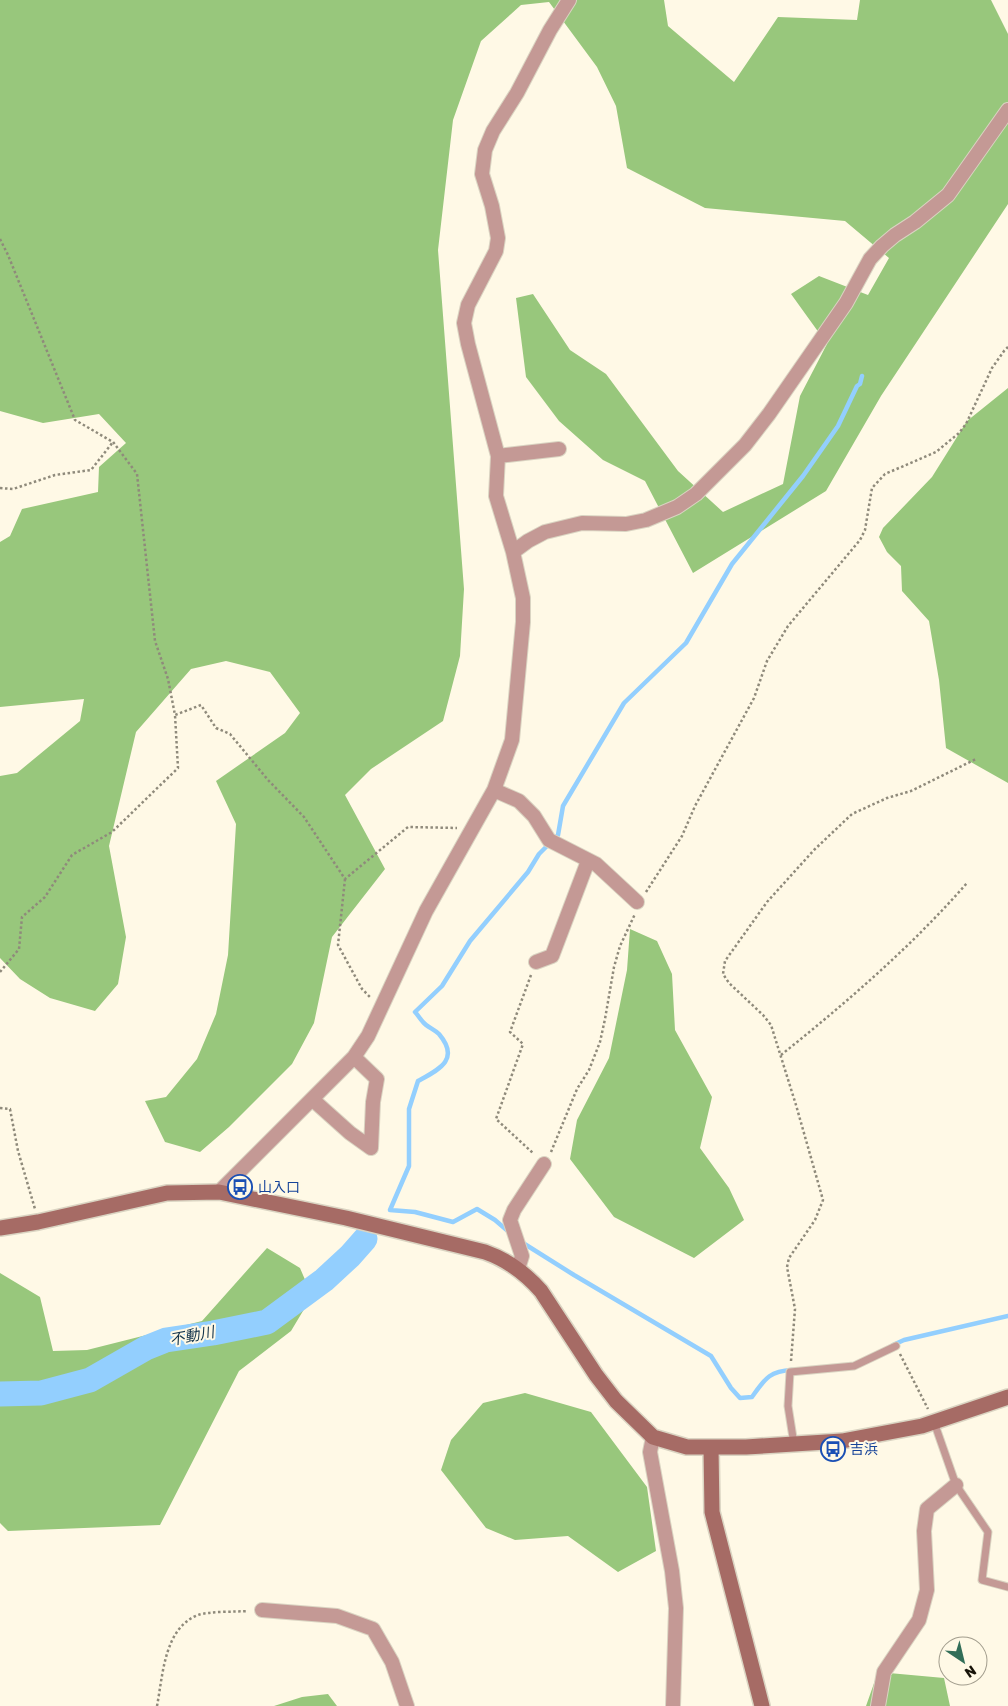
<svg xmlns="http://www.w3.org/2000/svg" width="1008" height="1706" viewBox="0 0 1008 1706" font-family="Rubik,'Noto Sans JP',sans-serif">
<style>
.forest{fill:#98c77c}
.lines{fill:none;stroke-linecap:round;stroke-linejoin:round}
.stream{stroke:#93cffe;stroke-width:4.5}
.river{stroke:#93cffe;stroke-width:25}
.lane-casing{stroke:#dad4c2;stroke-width:9}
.street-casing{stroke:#dad4c2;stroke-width:16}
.secondary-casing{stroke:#dad4c2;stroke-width:18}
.path{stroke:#8f8a7b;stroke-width:2.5;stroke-dasharray:2.5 2.5;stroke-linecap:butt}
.lane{stroke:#c49995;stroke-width:7}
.street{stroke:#c49995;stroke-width:14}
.secondary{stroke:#a66b65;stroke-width:15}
.labels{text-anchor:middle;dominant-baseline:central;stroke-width:4;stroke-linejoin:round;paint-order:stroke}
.transit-label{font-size:14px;fill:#164399;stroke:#fff9e6;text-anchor:start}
.water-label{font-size:15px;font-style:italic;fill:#13344c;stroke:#fff9e6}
</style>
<rect width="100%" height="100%" fill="#fff9e6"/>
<path class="forest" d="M 0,0 L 664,0 L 668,26 L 734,82 L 778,17 L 857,20 L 860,0 L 991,0 L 1008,34 L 1008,204 L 881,396 L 826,491 L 693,573 L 645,481 L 603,460 L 559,421 L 526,377 L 516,298 L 533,294 L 570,350 L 606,374 L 678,471 L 723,512 L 783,484 L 800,396 L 827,344 L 791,294 L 819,276 L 868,295 L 889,258 L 845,221 L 705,208 L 627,168 L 616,106 L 597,67 L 549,2 L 521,5 L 481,41 L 453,120 L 438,250 L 464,589 L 460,656 L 443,721 L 371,769 L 345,795 L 385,869 L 332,937 L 314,1023 L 292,1064 L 229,1127 L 200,1152 L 165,1142 L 145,1101 L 166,1097 L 197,1059 L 216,1014 L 228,955 L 236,824 L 216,781 L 285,733 L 300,713 L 270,672 L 226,661 L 191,669 L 136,732 L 109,846 L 126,937 L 118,984 L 95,1011 L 50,998 L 20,979 L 0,958 L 0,776 L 17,773 L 80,721 L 84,699 L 0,707 L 0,542 L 10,536 L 22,509 L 98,492 L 99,467 L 126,443 L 99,414 L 43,423 L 0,411 Z
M 1008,388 L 1008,783 L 946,748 L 939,680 L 929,621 L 902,591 L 901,566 L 887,552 L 879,537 L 883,528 L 932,477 L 967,421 Z
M 630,929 L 657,941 L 672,974 L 675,1030 L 712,1097 L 700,1148 L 729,1188 L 744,1220 L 694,1258 L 614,1217 L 570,1159 L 577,1120 L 609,1058 L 627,970 Z
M 267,1248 L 300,1268 L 312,1296 L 291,1331 L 239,1371 L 160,1525 L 8,1531 L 0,1523 L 0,1273 L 40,1297 L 53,1351 L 87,1350 L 202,1321 Z
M 525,1393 L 591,1412 L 647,1487 L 656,1551 L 618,1572 L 568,1536 L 515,1540 L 486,1528 L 441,1470 L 451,1440 L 483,1403 Z
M 878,1672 L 944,1678 L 950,1706 L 866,1706 Z
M 328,1694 L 337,1706 L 274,1706 L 302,1697 Z"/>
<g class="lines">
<path class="stream" d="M 509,1232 L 495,1220 L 477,1209 L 453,1222 L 415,1212 L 390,1210 L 409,1166 L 409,1109 L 418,1081 C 438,1070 461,1060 439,1034 C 434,1029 427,1027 423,1022 C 420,1019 418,1015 415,1012 L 442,986 L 470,941 L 528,872 L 539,854 L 558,835 L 563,806 L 624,703 L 686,643 L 732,564 L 803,476 L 838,426 L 857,386 L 860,384 L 862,376
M 523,1243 L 574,1275 L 711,1356 L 731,1388 L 740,1398 L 752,1397 C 765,1379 769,1371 792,1370
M 893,1345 L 904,1340 L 1008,1316"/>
<path class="river" d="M 0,1394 L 41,1393 L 90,1380 L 146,1348 L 166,1340 L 213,1333 L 267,1322 L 324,1280 L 350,1256 L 365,1239"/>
<defs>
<path id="lane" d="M 934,1422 L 956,1485 L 988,1532 L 982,1580 L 1008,1587
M 794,1444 L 788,1406 L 790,1372 L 854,1366 L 896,1346"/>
<path id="street" d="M 498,456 L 559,449
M 513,552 L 528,541 L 545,532 L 582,523 L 626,524 L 646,520 L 677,507 L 696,494 L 745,445 L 769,414 L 846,303 L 870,259 L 882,246 L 895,235 L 915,222 L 948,195 L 1008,110
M 494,790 L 519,801 L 534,816 L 549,840 L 596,864 L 637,902
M 536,962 L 552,956 L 588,861
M 312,1099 L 350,1133 L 371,1148 L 373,1102 L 377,1079 L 354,1057
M 219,1192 L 354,1057 L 368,1036 L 426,911 L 494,790 L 512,740 L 523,622 L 523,598 L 513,552 L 496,496 L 498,456 L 468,344 L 464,323 L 468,305 L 496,251 L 498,238 L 492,206 L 482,174 L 485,150 L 493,131 L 517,93 L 550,30 L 569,0
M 518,1269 L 522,1256 L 510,1220 L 514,1210 L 544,1164
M 653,1437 L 650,1452 L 672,1571 L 676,1608 L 673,1706
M 262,1610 L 337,1616 L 373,1629 L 392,1662 L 407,1706
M 878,1706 L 884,1672 L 919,1620 L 927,1590 L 924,1531 L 927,1509 L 956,1485"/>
<path id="secondary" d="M 0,1228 L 38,1222 L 167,1193 L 219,1192 L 346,1218 L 485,1252 C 508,1260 525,1273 541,1291 L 596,1375 L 616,1401 L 653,1437 L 687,1447 L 746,1447 L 842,1441 L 922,1426 L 1008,1397
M 711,1448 L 712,1512 L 762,1706"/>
</defs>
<use href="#lane" class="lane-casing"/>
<use href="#street" class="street-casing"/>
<use href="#secondary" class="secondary-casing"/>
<path class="path" d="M 0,239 L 8,255 L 75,420 L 113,442 L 137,474 L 155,641 L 168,679 L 175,715 L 201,705 L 216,728 L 230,734 L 268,780 L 304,817 L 345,879 L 408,827 L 457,828
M 0,488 L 13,489 L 55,475 L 91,470 L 113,442
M 345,879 L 338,945 L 362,989 L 371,998
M 646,892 L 682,836 L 695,806 L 754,698 L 767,661 L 788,626 L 860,540 L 865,530 L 872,488 L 885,474 L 936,452 L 959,433 L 966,424 L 992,368 L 1004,351 L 1008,347
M 0,972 L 19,949 L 22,917 L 45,897 L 72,855 L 112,832 L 178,768 L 175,715
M 531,975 L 510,1032 L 523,1044 L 496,1119 L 534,1154
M 781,1055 C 847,1002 911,947 967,883
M 0,1108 L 10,1109 L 18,1151 L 35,1209
M 551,1152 L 577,1089 L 589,1070 L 600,1042 L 605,1019 L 614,967 L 620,946 L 635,914
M 900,1354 L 928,1409
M 791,1361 L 795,1309 L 787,1267 L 789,1258 L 815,1220 L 823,1200 L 796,1105 L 771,1025 L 763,1015 L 729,983 L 723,974 L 725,961 L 767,902 L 814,850 L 852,814 L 887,798 L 911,791 L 976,759
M 157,1706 C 163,1675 164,1628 198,1615 C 209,1611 236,1612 248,1611"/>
<use href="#lane" class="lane"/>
<use href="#street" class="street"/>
<use href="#secondary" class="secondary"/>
</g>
<defs>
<symbol id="bus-ring" viewBox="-11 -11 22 22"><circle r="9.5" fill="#fff9e6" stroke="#1a4fb4" stroke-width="1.5"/><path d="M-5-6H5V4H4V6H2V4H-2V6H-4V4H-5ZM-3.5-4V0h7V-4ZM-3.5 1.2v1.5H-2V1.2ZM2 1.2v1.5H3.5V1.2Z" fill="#1a4fb4"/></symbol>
</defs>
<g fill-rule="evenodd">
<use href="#bus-ring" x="226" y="1173" width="28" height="28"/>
<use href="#bus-ring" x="819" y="1435" width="28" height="28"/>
</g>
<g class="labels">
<g class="transit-label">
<text x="258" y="1187">山入口</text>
<text x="850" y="1449">吉浜</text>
</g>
<g class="water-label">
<text transform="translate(192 1336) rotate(-11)">不動川</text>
</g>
</g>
<g transform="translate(963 1661) rotate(145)"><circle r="24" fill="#fff9e6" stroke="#a29d8d"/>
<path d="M0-4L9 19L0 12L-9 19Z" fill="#326e58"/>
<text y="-8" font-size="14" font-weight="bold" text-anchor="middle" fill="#171308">N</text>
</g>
</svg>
